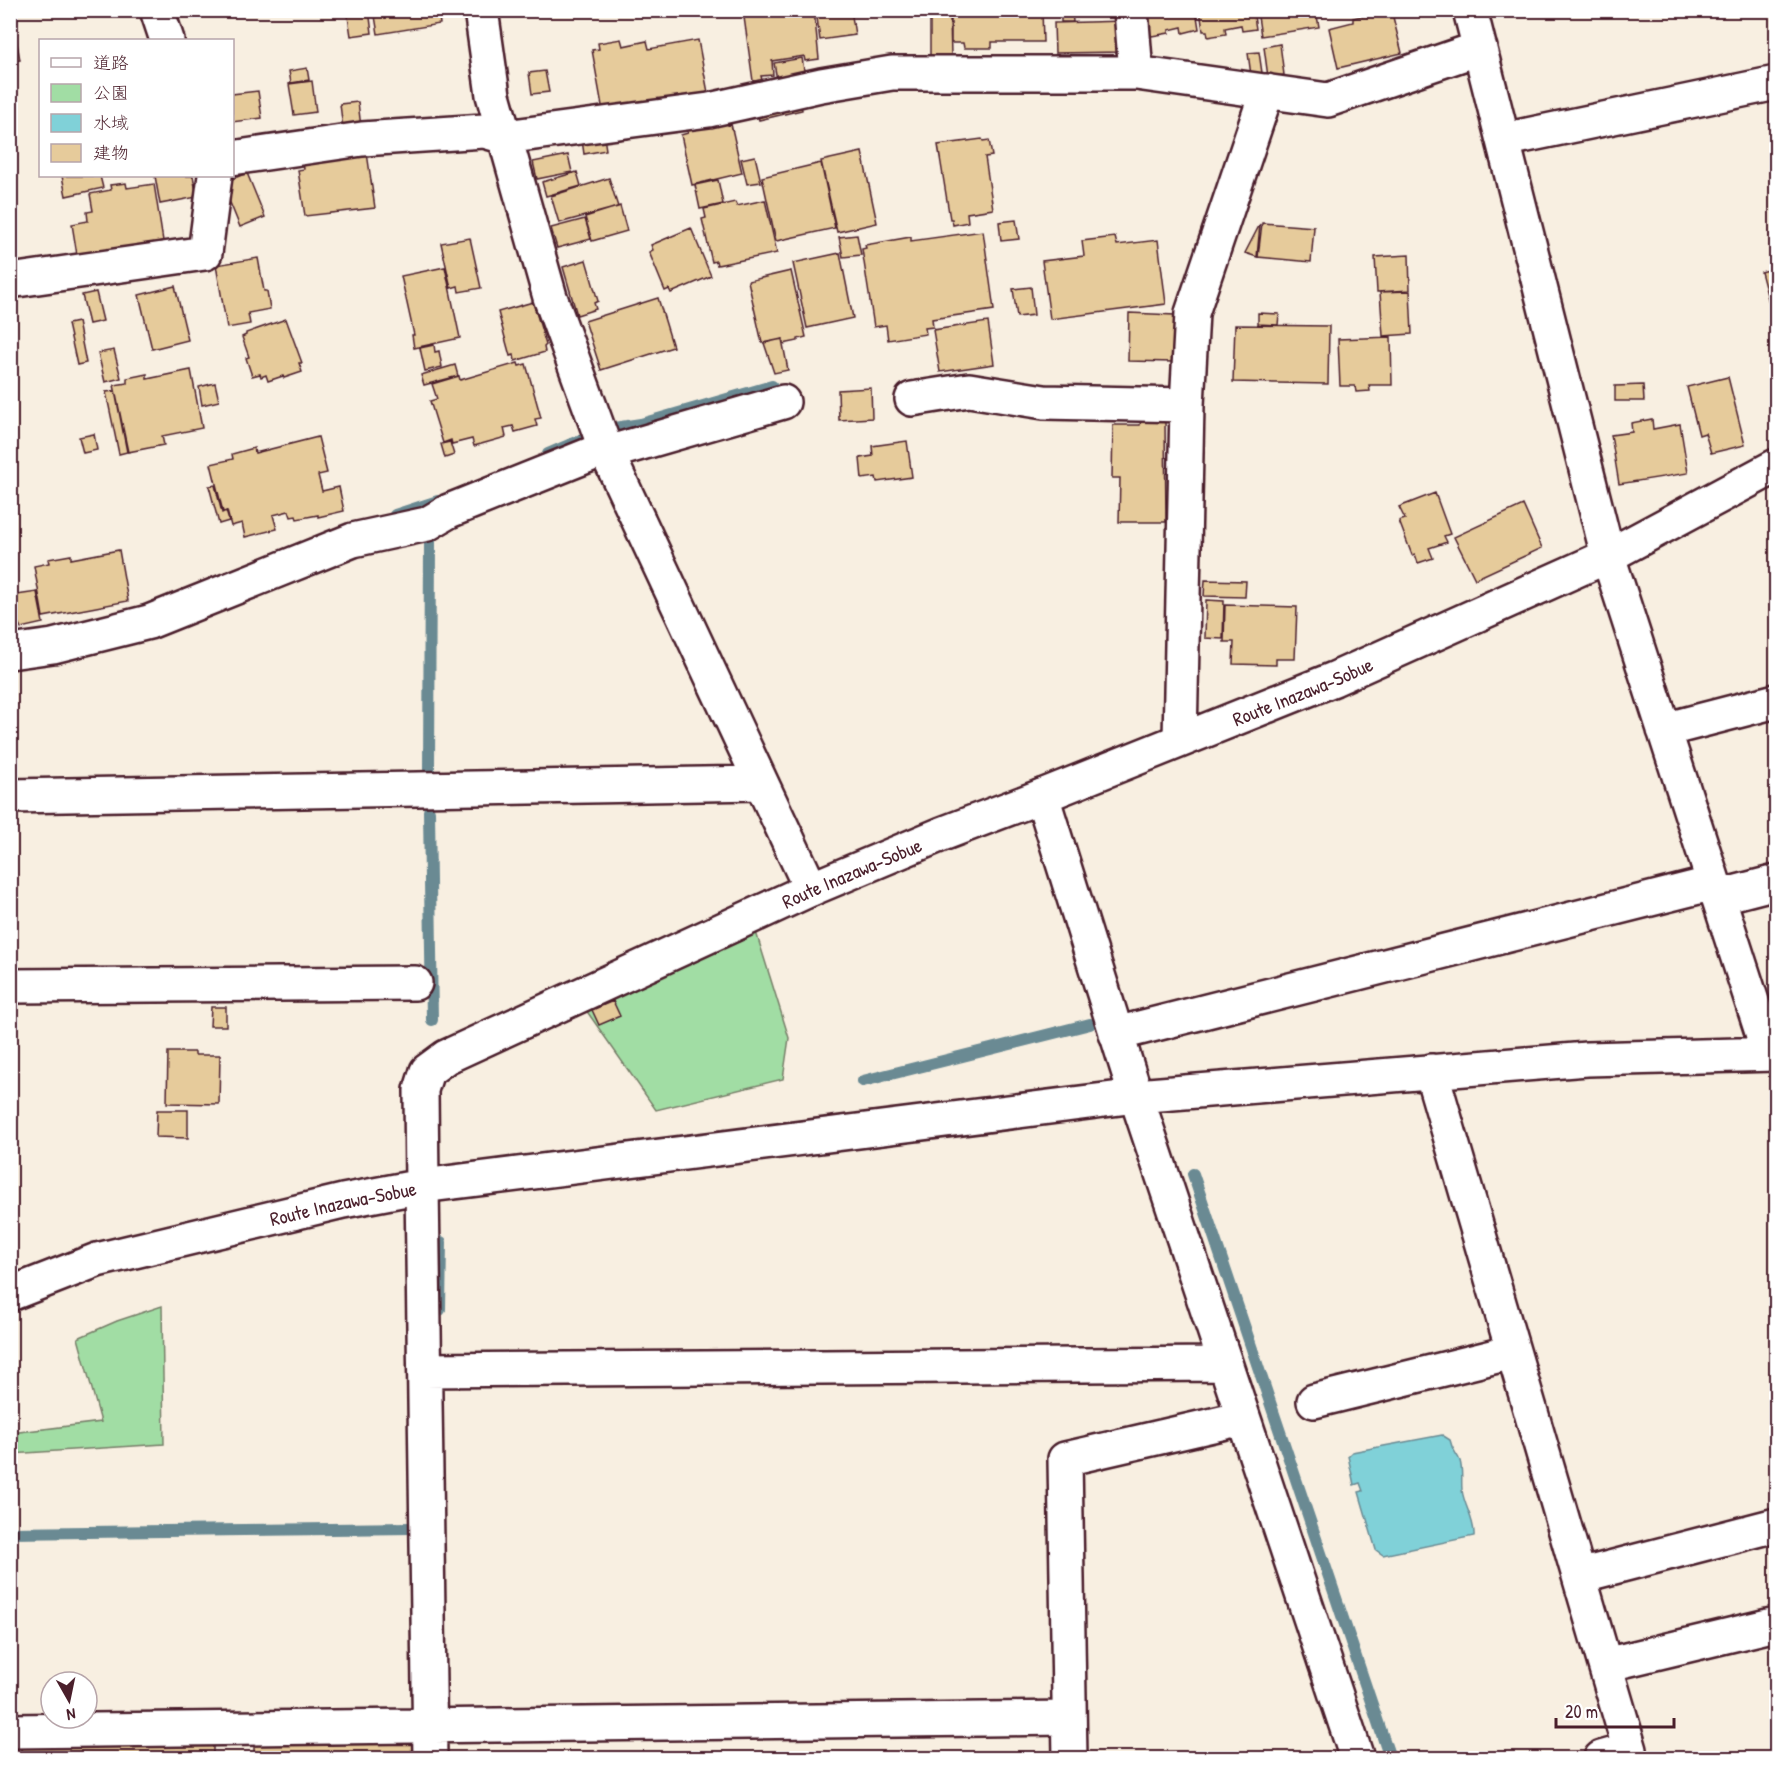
<svg xmlns="http://www.w3.org/2000/svg" width="1787" height="1769" viewBox="0 0 1787 1769" font-family="'Patrick Hand','Klee One',sans-serif">
<style>
.green{fill:#a1dda4;stroke:#767e68;stroke-width:1.5}
.water{fill:#80d1d8;stroke:#6a8a93;stroke-width:1.5}
.lines{fill:none;stroke-linecap:round;stroke-linejoin:round}
.stream{stroke:#6a8a93;stroke-width:12}
.building{fill:#e6cb9b;stroke:#4a1f2b;stroke-width:1.5}
.minor-casing{stroke:#4a1f2b;stroke-width:38}
.major-casing{stroke:#4a1f2b;stroke-width:38}
.minor{stroke:#fff;stroke-width:33}
.major{stroke:#fff;stroke-width:33}
.labels{text-anchor:middle;dominant-baseline:central;stroke-width:4.5;stroke-linejoin:round;paint-order:stroke}
.street-label{font-size:20px;fill:#4a1f2b;stroke:#fff}
</style>
<rect width="100%" height="100%" fill="#f8efe1"/>
<filter id="ink" filterUnits="userSpaceOnUse"><feTurbulence type="fractalNoise" baseFrequency=".0167" numOctaves="2"/><feDisplacementMap in="SourceGraphic" scale="12" xChannelSelector="R" yChannelSelector="G"/><feConvolveMatrix kernelMatrix="1 2 1 2 8 2 1 2 1" color-interpolation-filters="sRGB"/></filter>
<g filter="url(#ink)">
<path class="green" d="M 756,932 L 789,1038 L 783,1079 L 656,1110 L 586,1010 Z
M 162,1306 L 164,1444 L 11,1454 L 11,1433 L 101,1422 L 78,1338 L 117,1321 Z"/>
<path class="water" d="M 1442,1435 L 1450,1440 C 1452,1451 1457,1453 1460,1461 C 1463,1471 1461,1480 1462,1490 C 1464,1506 1475,1520 1474,1536 L 1383,1555 L 1376,1550 L 1359,1492 L 1363,1491 L 1360,1483 L 1354,1485 L 1348,1456 L 1352,1452 Z"/>
<g class="lines">
<path class="stream" d="M 1776,10 L 1776,11
M 614,428 L 641,424 L 772,386
M 548,454 L 583,439
M 395,515 L 438,501
M 429,771 L 430,541
M 429,811 L 432,1020
M 863,1081 L 1090,1024
M 1193,1174 L 1390,1758
M 440,1310 L 441,1242
M 10,1533 L 413,1528"/>
</g>
<path class="building" d="M 347,10 L 369,10 L 372,33 L 351,36 Z
M 374,10 L 438,10 L 440,24 L 378,34 Z
M 743,10 L 814,10 L 819,59 L 805,61 L 804,56 L 772,61 L 773,75 L 761,76 L 762,80 L 753,81 Z
M 816,10 L 851,10 L 855,35 L 820,40 Z
M 951,10 L 1042,10 L 1043,42 L 992,42 L 992,48 L 964,48 L 963,43 L 951,43 Z
M 1061,10 L 1072,10 L 1073,22 L 1061,22 Z
M 1141,10 L 1196,10 L 1199,29 L 1183,33 L 1182,27 L 1169,30 L 1169,33 L 1146,37 Z
M 1200,10 L 1253,10 L 1256,29 L 1242,31 L 1241,25 L 1225,28 L 1226,34 L 1208,37 L 1207,31 L 1203,31 Z
M 1257,10 L 1316,10 L 1319,27 L 1261,36 Z
M 1386,10 L 1388,10 L 1389,14 L 1392,13 L 1402,53 L 1338,68 L 1329,28 L 1353,22 L 1353,18 Z
M 930,18 L 950,18 L 951,56 L 930,56 Z
M 1124,21 L 1124,52 L 1055,53 L 1054,23 Z
M 14,26 L 20,60 L 10,61 L 10,27 Z
M 621,39 L 623,46 L 647,41 L 649,49 L 698,40 L 709,98 L 604,117 L 592,50 L 599,49 L 598,43 Z
M 1280,44 L 1284,75 L 1268,77 L 1264,47 Z
M 1259,52 L 1262,73 L 1251,75 L 1248,53 Z
M 802,58 L 805,76 L 777,80 L 774,63 Z
M 307,68 L 309,80 L 291,83 L 289,71 Z
M 545,71 L 549,92 L 532,94 L 529,73 Z
M 312,81 L 316,112 L 294,115 L 289,84 Z
M 258,91 L 262,118 L 232,122 L 232,94 Z
M 800,98 L 802,110 L 759,120 L 756,108 Z
M 358,102 L 361,127 L 343,129 L 340,104 Z
M 726,120 L 728,125 L 731,124 L 742,173 L 692,185 L 681,135 L 688,133 L 687,129 Z
M 604,137 L 606,150 L 584,154 L 582,140 Z
M 982,139 L 983,141 L 989,140 L 992,156 L 985,157 L 993,209 L 967,213 L 968,222 L 953,225 L 952,219 L 950,219 L 938,145 Z
M 862,152 L 877,223 L 837,232 L 821,161 Z
M 367,153 L 375,208 L 305,216 L 298,170 L 304,169 L 303,163 Z
M 568,155 L 572,172 L 537,179 L 533,162 Z
M 755,156 L 761,182 L 747,184 L 741,159 Z
M 821,163 L 835,228 L 776,241 L 762,177 Z
M 577,172 L 581,186 L 546,196 L 542,182 Z
M 247,173 L 265,217 L 240,227 L 222,183 Z
M 62,176 L 100,176 L 103,188 L 66,196 Z
M 155,176 L 193,176 L 197,197 L 160,204 Z
M 609,178 L 618,207 L 559,223 L 551,196 Z
M 718,180 L 723,204 L 700,209 L 695,185 Z
M 126,183 L 127,188 L 154,184 L 163,241 L 77,255 L 72,224 L 88,221 L 87,212 L 93,211 L 90,194 L 111,190 L 110,185 Z
M 765,200 L 777,253 L 717,265 L 716,261 L 712,262 L 702,219 L 706,218 L 704,209 L 735,202 L 737,206 Z
M 620,206 L 627,231 L 592,241 L 585,217 Z
M 585,219 L 591,239 L 557,248 L 551,228 Z
M 1016,220 L 1019,239 L 1001,241 L 999,222 Z
M 1262,223 L 1314,227 L 1311,262 L 1258,257 Z
M 1260,224 L 1257,257 L 1245,253 Z
M 691,228 L 711,276 L 671,293 L 669,289 L 665,291 L 649,252 L 653,250 L 651,245 Z
M 983,231 L 994,310 L 932,319 L 933,327 L 925,328 L 926,334 L 888,340 L 886,325 L 874,327 L 862,249 L 866,248 L 865,245 L 911,237 L 911,241 Z
M 857,235 L 861,255 L 843,257 L 839,237 Z
M 1115,237 L 1117,245 L 1158,240 L 1166,304 L 1050,319 L 1042,261 L 1084,256 L 1082,241 Z
M 470,238 L 481,288 L 459,292 L 458,286 L 451,288 L 441,243 Z
M 840,253 L 853,318 L 807,328 L 793,263 Z
M 1409,255 L 1410,290 L 1377,292 L 1375,257 Z
M 258,258 L 264,291 L 267,291 L 270,309 L 248,313 L 250,324 L 227,328 L 216,265 Z
M 586,260 L 598,301 L 594,303 L 596,309 L 577,315 L 563,267 Z
M 445,267 L 460,338 L 414,348 L 412,335 L 414,335 L 401,276 Z
M 1776,268 L 1776,329 L 1761,272 Z
M 791,271 L 806,337 L 798,339 L 798,341 L 783,344 L 783,339 L 762,343 L 748,281 Z
M 175,286 L 188,340 L 152,349 L 139,295 Z
M 1031,287 L 1034,315 L 1017,317 L 1013,289 Z
M 1410,291 L 1412,334 L 1383,336 L 1380,292 Z
M 96,292 L 103,321 L 89,324 L 82,295 Z
M 658,298 L 673,347 L 601,370 L 585,321 Z
M 533,302 L 546,345 L 544,347 L 545,352 L 515,361 L 514,355 L 510,356 L 498,312 Z
M 1129,313 L 1175,315 L 1174,362 L 1128,361 Z
M 1258,313 L 1279,314 L 1278,325 L 1258,324 Z
M 286,319 L 302,363 L 299,363 L 302,372 L 284,378 L 283,376 L 268,381 L 266,375 L 261,377 L 260,374 L 252,376 L 246,358 L 249,357 L 242,337 L 246,335 L 246,333 Z
M 78,322 L 86,363 L 77,365 L 68,324 Z
M 988,322 L 994,364 L 940,372 L 933,330 Z
M 1235,325 L 1329,326 L 1328,384 L 1233,382 Z
M 1391,337 L 1392,385 L 1369,385 L 1370,391 L 1356,392 L 1355,386 L 1340,386 L 1338,339 Z
M 782,339 L 788,370 L 774,373 L 764,343 Z
M 434,345 L 435,352 L 439,351 L 442,367 L 425,371 L 420,348 Z
M 114,350 L 121,378 L 105,382 L 98,353 Z
M 518,363 L 519,366 L 526,364 L 541,418 L 535,419 L 537,426 L 515,432 L 513,426 L 504,428 L 506,437 L 474,446 L 472,439 L 452,444 L 451,440 L 443,443 L 430,401 L 437,399 L 432,384 L 459,376 L 460,380 Z
M 455,365 L 458,376 L 424,385 L 421,375 Z
M 191,370 L 202,428 L 162,436 L 164,445 L 128,452 L 114,385 L 127,383 L 127,378 L 147,374 L 147,379 Z
M 1728,377 L 1745,445 L 1711,453 L 1705,433 L 1699,435 L 1687,387 Z
M 215,383 L 219,401 L 202,405 L 199,387 Z
M 1643,385 L 1644,401 L 1615,401 L 1615,386 Z
M 871,388 L 872,418 L 839,420 L 838,390 Z
M 115,391 L 127,452 L 119,454 L 106,392 Z
M 1652,419 L 1653,429 L 1680,424 L 1688,473 L 1619,484 L 1611,435 L 1632,432 L 1631,423 Z
M 1141,420 L 1165,420 L 1166,522 L 1119,522 L 1120,478 L 1112,478 L 1113,425 L 1140,425 Z
M 94,434 L 97,450 L 83,453 L 79,437 Z
M 318,437 L 327,473 L 318,475 L 322,491 L 339,487 L 344,511 L 318,517 L 318,515 L 297,519 L 296,516 L 291,517 L 289,511 L 273,515 L 277,529 L 245,537 L 242,523 L 231,526 L 227,511 L 223,512 L 211,464 L 233,459 L 232,454 L 254,448 L 255,453 Z
M 907,441 L 912,477 L 877,482 L 876,477 L 862,479 L 860,458 L 873,456 L 872,446 Z
M 450,442 L 454,455 L 445,458 L 441,444 Z
M 215,485 L 222,513 L 226,511 L 229,521 L 219,524 L 209,486 Z
M 1435,493 L 1450,534 L 1444,536 L 1447,542 L 1429,548 L 1433,558 L 1418,563 L 1415,554 L 1412,555 L 1399,521 L 1405,519 L 1399,507 Z
M 1523,505 L 1542,548 L 1475,579 L 1454,537 Z
M 119,550 L 128,601 L 43,617 L 34,566 L 49,563 L 48,559 L 71,555 L 71,559 Z
M 1205,580 L 1246,581 L 1245,597 L 1204,596 Z
M 37,592 L 43,623 L 21,628 L 19,624 L 10,625 L 10,596 Z
M 1206,600 L 1224,601 L 1223,639 L 1205,638 Z
M 1225,605 L 1297,607 L 1295,659 L 1276,659 L 1276,665 L 1233,664 L 1234,642 L 1224,642 Z
M 613,1001 L 620,1016 L 599,1025 L 592,1010 Z
M 211,1007 L 226,1007 L 226,1026 L 210,1026 Z
M 168,1052 L 195,1052 L 195,1055 L 220,1055 L 219,1104 L 167,1103 Z
M 157,1110 L 188,1110 L 188,1138 L 156,1137 Z
M 213,1740 L 213,1758 L 21,1758 L 21,1744 Z
M 415,1740 L 415,1758 L 254,1758 L 254,1743 Z"/>
<g class="lines">
<defs>
<path id="minor" d="M 157,10 L 167,40
M 481,10 L 493,95 L 550,297 L 607,453 L 811,889
M 1131,10 L 1136,73
M 1470,10 L 1608,556 L 1769,1054
M 1503,140 L 1776,83
M 232,158 L 362,139 L 484,131 L 505,137 L 709,110 L 821,85 L 892,73 L 1136,73 L 1328,100 L 1480,48
M 10,281 L 205,253 L 215,176
M 912,399 L 969,390 L 1044,402 L 1187,405
M 10,652 L 53,646 L 149,622 L 353,540 L 427,524 L 449,511 L 594,453 L 607,453 L 783,402
M 1664,730 L 1776,701
M 1180,740 L 1187,405 L 1192,313 L 1267,91
M 10,796 L 761,783
M 1042,796 L 1136,1096 L 1357,1758
M 1718,897 L 1776,882
M 10,986 L 415,983
M 1116,1034 L 1714,883
M 1431,1071 L 1630,1750 L 1601,1758
M 425,1370 L 1225,1364
M 1314,1401 L 1513,1352
M 1579,1576 L 1776,1525
M 1605,1665 L 1776,1624
M 10,1731 L 1069,1718
M 430,1758 L 422,1186 L 1136,1096 L 1587,1059 L 1776,1054
M 1070,1758 L 1065,1459 L 1243,1418"/>
<g id="major">
<path id="s1" d="M 10,1294 L 97,1260 L 343,1201 L 422,1186 L 421,1090 L 427,1071 L 446,1057 L 811,889 L 942,834 L 1042,796 L 1334,679 L 1608,556 L 1776,466"/>
</g>
</defs>
<use href="#minor" class="minor-casing"/>
<use href="#major" class="major-casing"/>
<use href="#minor" class="minor"/>
<use href="#major" class="major"/>
</g>
</g>
<g class="labels">
<g class="street-label">
<text stroke="none"><textPath href="#s1" startOffset="1498">Route Inazawa-Sobue</textPath></text>
<text stroke="none"><textPath href="#s1" startOffset="1012">Route Inazawa-Sobue</textPath></text>
<text stroke="none"><textPath href="#s1" startOffset="346">Route Inazawa-Sobue</textPath></text>
</g>
</g>
<rect width="1787" height="1769" fill="none" stroke="#fff" stroke-width="36"/>
<rect x="18" y="18" width="1751" height="1733" fill="none" stroke="#4a1f2b" stroke-width="2" filter="url(#ink)"/>
<rect x="39" y="39" width="195" height="138" fill="#ffffff" stroke="#b7a5aa" stroke-width="1.5"/>
<rect x="51" y="58" width="30" height="9" fill="#ffffff" stroke="#b7a5aa" stroke-width="1.5"/>
<text x="93" y="69" font-size="18" fill="#4a1f2b">道路</text>
<rect x="51" y="84" width="30" height="18" fill="#a1dda4" stroke="#b7a5aa" stroke-width="1.5"/>
<text x="93" y="99" font-size="18" fill="#4a1f2b">公園</text>
<rect x="51" y="114" width="30" height="18" fill="#80d1d8" stroke="#b7a5aa" stroke-width="1.5"/>
<text x="93" y="129" font-size="18" fill="#4a1f2b">水域</text>
<rect x="51" y="144" width="30" height="18" fill="#e6cb9b" stroke="#b7a5aa" stroke-width="1.5"/>
<text x="93" y="159" font-size="18" fill="#4a1f2b">建物</text>
<g transform="translate(69 1700) rotate(171)"><circle r="28" fill="#ffffff" stroke="#b7a5aa" stroke-width="1.5"/>
<path d="M0-4.5L10 22L0 15L-10 22Z" fill="#4a1f2b"/>
<text y="-9" font-size="16" font-weight="bold" text-anchor="middle" fill="#4a1f2b">N</text>
</g>
<path d="M1556 1718v9h118v-9" fill="none" stroke="#4a1f2b" stroke-width="3"/>
<text x="1565" y="1718" font-size="18" fill="#4a1f2b" stroke="#ffffff" stroke-width="4.5" paint-order="stroke">20 m</text>
</svg>
